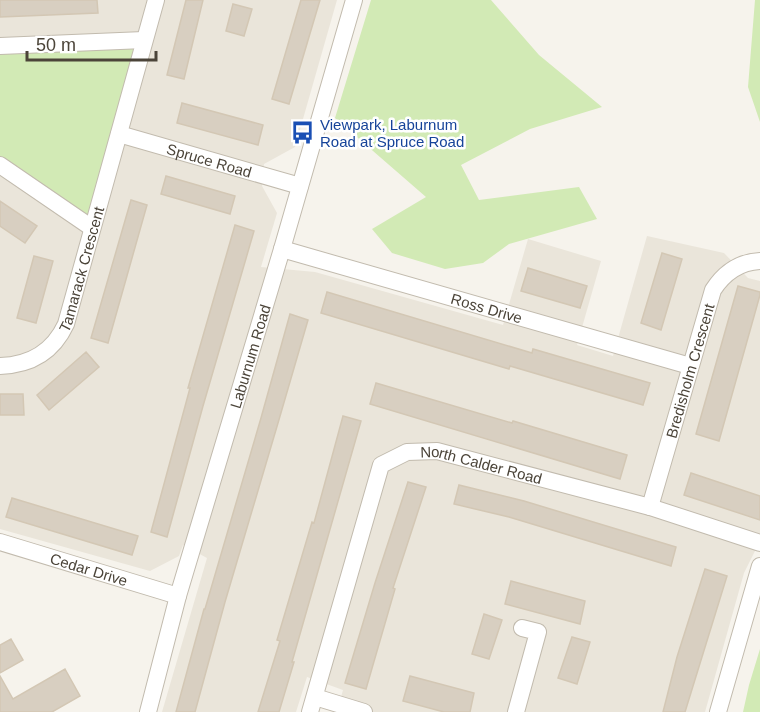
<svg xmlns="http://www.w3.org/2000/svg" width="760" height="712" viewBox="0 0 760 712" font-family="Arial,sans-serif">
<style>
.residential{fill:#eae5da}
.green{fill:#d2eab5}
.building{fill:#d8cfc1;stroke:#d3c7b4;stroke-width:1.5}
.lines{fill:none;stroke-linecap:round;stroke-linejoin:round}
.minor-casing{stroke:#c2bbae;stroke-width:18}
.minor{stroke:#fff;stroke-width:16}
.labels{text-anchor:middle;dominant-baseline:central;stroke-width:5;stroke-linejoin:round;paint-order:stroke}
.transit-label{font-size:15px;fill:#164399;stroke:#fff;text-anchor:start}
.street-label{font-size:15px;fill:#4b4439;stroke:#fff}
</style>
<rect width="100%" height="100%" fill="#f6f3ec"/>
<path class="residential" d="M 0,0 L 337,0 L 295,147 L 264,164 L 262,186 L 277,213 L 261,267 L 315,272 L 503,325 L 528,239 L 601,261 L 577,345 L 613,356 L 647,236 L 724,253 L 748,278 L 760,281 L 760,541 L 744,573 L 705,712 L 337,712 L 343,690 L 307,677 L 296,712 L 162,712 L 207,558 L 183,545 L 179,556 L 150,571 L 0,529 Z"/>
<path class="green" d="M 371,0 L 491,0 L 539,55 L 602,107 L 530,129 L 461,165 L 479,200 L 579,187 L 597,219 L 509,244 L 483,263 L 445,269 L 392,253 L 372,229 L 426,197 L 335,118 Z
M 755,0 L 760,0 L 760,122 L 748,87 Z
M 144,40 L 92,228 L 0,165 L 0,46 Z
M 760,649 L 760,712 L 743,712 L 749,685 Z"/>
<path class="building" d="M 0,0 L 97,0 L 98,13 L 0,17 Z
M 186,0 L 203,0 L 184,79 L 167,75 Z
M 301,0 L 320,0 L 289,104 L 272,99 Z
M 233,4 L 252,9 L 244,36 L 226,31 Z
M 182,103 L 263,125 L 258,145 L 177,123 Z
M 166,176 L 235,196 L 230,214 L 161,194 Z
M 131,200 L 147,205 L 108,343 L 91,338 Z
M 0,201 L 37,226 L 25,243 L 0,226 Z
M 235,225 L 254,231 L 203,406 L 167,537 L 151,532 L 190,388 L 188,388 Z
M 662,253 L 682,259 L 661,330 L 641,323 Z
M 34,256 L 53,261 L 36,323 L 17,318 Z
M 528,268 L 587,286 L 580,308 L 521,291 Z
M 738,286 L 760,292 L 760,295 L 719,441 L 696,434 Z
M 327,292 L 532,353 L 533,349 L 650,383 L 643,405 L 510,366 L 509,369 L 321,313 Z
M 290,314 L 308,320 L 278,423 L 225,602 L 195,712 L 176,712 L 204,609 L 205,609 L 261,418 Z
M 86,352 L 99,367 L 49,410 L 37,395 Z
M 376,383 L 512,423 L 513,421 L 627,455 L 620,479 L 370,404 Z
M 0,394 L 23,394 L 24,415 L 0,415 Z
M 343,416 L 361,421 L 292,662 L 294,662 L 279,712 L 258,712 L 280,641 L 277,640 L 312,522 L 314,523 Z
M 691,473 L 760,496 L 760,520 L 684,495 Z
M 408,482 L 426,487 L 393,588 L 395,589 L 366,689 L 345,683 L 375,583 Z
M 459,485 L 524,501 L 676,547 L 671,566 L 509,517 L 454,504 Z
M 12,498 L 138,536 L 132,555 L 6,517 Z
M 705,569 L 727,576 L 685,712 L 663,712 L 677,657 Z
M 511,581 L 585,601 L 580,624 L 505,604 Z
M 484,614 L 502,620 L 489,659 L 472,654 Z
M 572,637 L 590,642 L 577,684 L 558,678 Z
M 11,639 L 23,660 L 0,673 L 0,645 Z
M 65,669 L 80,696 L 52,712 L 0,712 L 0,676 L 13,699 Z
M 410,676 L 474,693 L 470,712 L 444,712 L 403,701 Z"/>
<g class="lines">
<defs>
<g id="minor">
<path d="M 0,46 L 144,40"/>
<path id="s1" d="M 119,134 L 300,186"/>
<path d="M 0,165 L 92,228"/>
<path id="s2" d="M 282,249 L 690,366"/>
<path id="s3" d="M 0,366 C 31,365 53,352 66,324 L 156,0"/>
<path id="s4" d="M 650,507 L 713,290 C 724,273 739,262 760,261"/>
<path id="s5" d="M 0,542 L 178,596"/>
<path d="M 315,697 L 364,712"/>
<path id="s6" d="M 148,712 L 178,596 L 282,249 L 354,0"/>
<path id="s7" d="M 310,712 L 381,465 L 407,452 L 437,451 L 650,507 L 760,543"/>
<path d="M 516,712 L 538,632 L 522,628"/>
<path d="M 718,712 L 760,566"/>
</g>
</defs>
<use href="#minor" class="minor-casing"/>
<use href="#minor" class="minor"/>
</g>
<defs>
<symbol id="bus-bare" viewBox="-9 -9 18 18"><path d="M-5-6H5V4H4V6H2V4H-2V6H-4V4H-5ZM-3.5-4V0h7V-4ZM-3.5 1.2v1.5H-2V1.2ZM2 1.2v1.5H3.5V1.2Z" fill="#1a4fb4" stroke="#fff" stroke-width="2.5" paint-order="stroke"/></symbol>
</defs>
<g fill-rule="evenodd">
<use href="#bus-bare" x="286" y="116" width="33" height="33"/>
</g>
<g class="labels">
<g class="transit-label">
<text x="320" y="124">Viewpark, Laburnum<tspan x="320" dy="17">Road at Spruce Road</tspan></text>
</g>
<g class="street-label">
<text stroke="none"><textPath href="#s1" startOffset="94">Spruce Road</textPath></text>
<text stroke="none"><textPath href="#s3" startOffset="140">Tamarack Crescent</textPath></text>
<text stroke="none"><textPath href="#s2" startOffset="213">Ross Drive</textPath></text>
<text stroke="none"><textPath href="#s6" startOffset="370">Laburnum Road</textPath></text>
<text stroke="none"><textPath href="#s4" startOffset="142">Bredisholm Crescent</textPath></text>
<text stroke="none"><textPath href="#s7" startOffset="362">North Calder Road</textPath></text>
<text stroke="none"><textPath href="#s5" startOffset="93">Cedar Drive</textPath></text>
</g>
</g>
<path d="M27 51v9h129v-9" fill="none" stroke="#4b4439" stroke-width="3"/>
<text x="36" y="51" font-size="18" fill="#4b4439" stroke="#ffffff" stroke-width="4.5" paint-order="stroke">50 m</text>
</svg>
